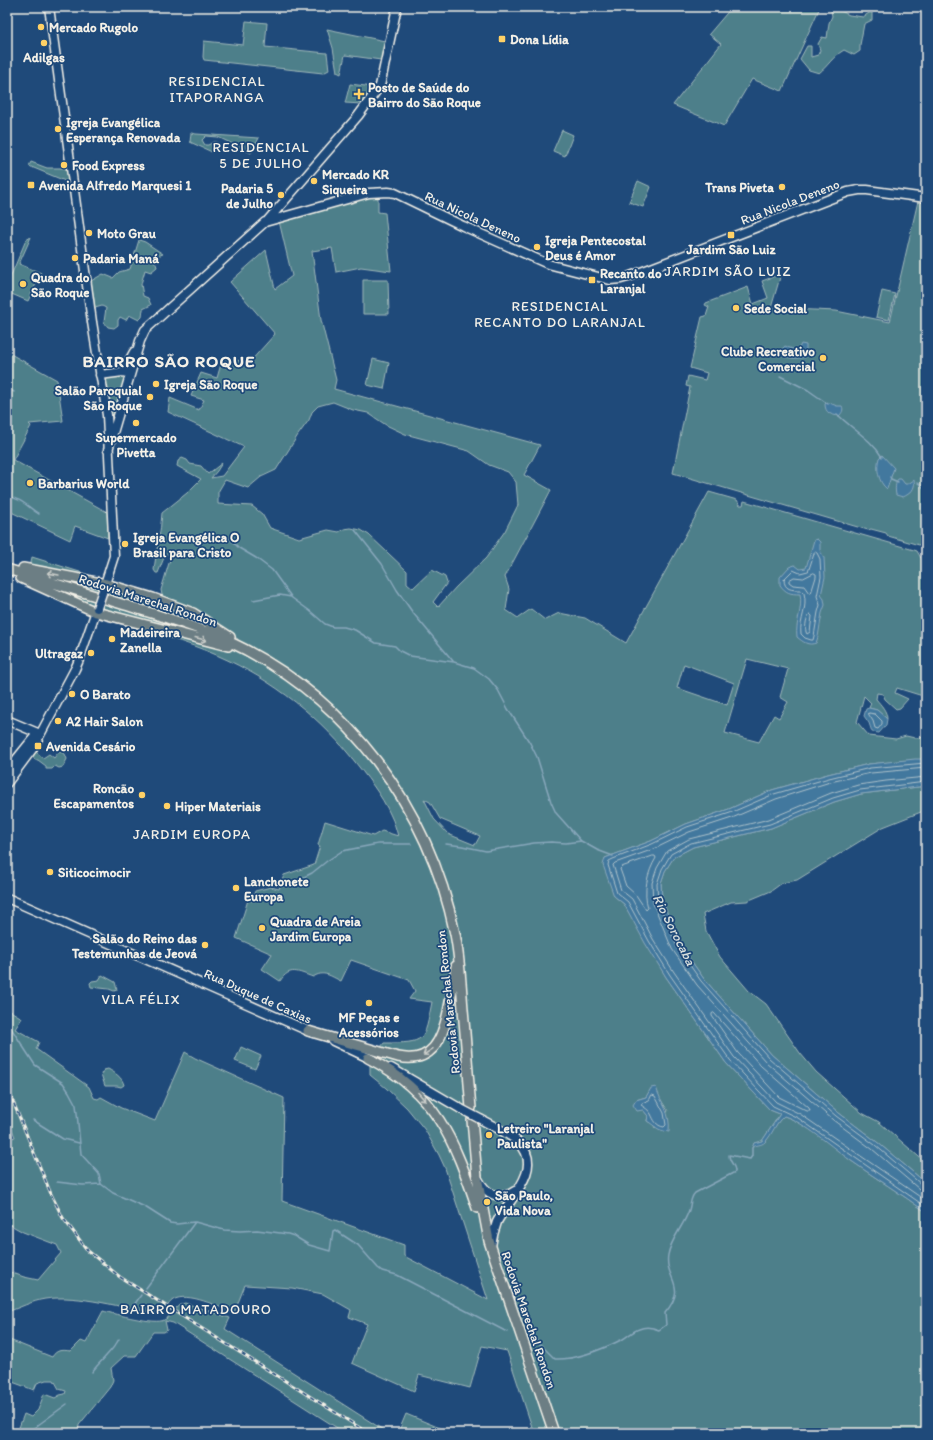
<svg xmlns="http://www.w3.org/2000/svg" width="933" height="1440" viewBox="0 0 933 1440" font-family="Itim,sans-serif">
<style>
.green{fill:#4d7f8a;stroke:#a0b8b9;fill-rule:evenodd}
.water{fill:#42789e;stroke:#89a8bc}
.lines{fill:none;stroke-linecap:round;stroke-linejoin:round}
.shore{stroke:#adc1ca;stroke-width:1}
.stream{stroke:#89a8bc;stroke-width:1.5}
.secondary-casing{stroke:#f4f1e8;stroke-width:11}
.primary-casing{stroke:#f4f1e8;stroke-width:12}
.secondary{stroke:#1f4a7a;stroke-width:8}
.primary{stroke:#6c7e84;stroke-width:9}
.rail-casing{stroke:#f4f1e8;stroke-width:3}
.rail{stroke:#1f4a7a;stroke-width:1.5;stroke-dasharray:4.5;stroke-linecap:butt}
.secondary-bridge-casing{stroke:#f4f1e8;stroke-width:11;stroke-linecap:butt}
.secondary-bridge{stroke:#1f4a7a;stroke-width:8}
.oneway{stroke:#cbceca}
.poi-dot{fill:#ffd166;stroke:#1f4a7a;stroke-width:1.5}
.labels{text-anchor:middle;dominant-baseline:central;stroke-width:3.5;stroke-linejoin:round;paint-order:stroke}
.poi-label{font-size:13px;font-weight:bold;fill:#f4f1e8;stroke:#1f4a7a;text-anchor:start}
.street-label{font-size:13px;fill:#f4f1e8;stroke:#1f4a7a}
.neighbourhood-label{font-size:14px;letter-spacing:1px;fill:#f4f1e8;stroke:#1f4a7a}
.water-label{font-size:14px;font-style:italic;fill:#d9dfdd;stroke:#1f4a7a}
.district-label{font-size:17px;font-weight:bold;letter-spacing:1px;fill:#f4f1e8;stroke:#1f4a7a}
</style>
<rect width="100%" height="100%" fill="#1f4a7a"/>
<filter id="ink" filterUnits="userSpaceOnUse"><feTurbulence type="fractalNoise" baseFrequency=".025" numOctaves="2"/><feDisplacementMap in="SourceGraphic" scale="8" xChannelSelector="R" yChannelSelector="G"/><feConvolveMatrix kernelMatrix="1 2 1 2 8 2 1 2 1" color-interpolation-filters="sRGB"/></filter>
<g filter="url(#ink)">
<path class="green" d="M 732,7 L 820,7 L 782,91 L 752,79 L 724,126 L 673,105 L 721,44 L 709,34 Z
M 833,7 L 849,15 L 863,17 L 872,11 L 872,20 L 864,24 L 860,45 L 860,51 L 854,55 L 844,50 C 832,57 829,65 819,73 L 809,70 L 800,59 L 807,46 L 811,46 L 811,57 L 818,55 L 820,50 L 818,44 L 822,37 L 827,38 L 829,23 L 832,16 L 831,11 Z
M 246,21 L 267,23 L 265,47 L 327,53 L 329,70 L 323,73 L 204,60 L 203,57 L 204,41 L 243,45 Z
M 327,29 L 385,41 L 381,60 L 345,55 L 341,74 L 337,72 L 333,48 Z
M 350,84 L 373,87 L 373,88 L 362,104 L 345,103 Z
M 562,130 L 573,135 L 565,156 L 553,151 Z
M 191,133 L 196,134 L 259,138 L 251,153 L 218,137 L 206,136 L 202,140 L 205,145 L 208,145 L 214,142 L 217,142 L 212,152 L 190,142 Z
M 31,162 L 47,168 L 67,168 L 70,183 L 29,166 Z
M 638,181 L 651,187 L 643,207 L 629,202 Z
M 373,195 L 378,195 L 378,212 L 385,213 L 391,271 L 361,267 L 336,272 L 332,248 L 312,251 L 321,320 L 336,380 L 334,389 L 540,445 L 524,475 L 551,490 L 505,577 L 509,589 L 506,610 L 518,618 L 531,609 L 545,620 L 559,613 L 585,618 L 626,643 L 709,492 L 737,500 L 740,505 L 743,505 L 744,501 L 914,550 L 917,551 L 921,558 L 924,557 L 923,551 L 926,552 L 926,697 L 897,688 L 895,693 L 908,699 L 900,708 L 896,709 L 885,699 L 883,694 L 877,693 L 876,699 C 881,705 887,711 887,719 L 877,710 L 869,708 L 871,703 L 864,696 L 857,722 L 869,736 L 896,739 L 906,736 L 915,738 L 926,737 L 926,759 L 869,764 L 828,774 L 772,790 L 729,809 L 686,824 L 651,841 L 605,858 L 614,896 L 624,904 L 666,977 L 726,1063 L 770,1110 L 780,1114 L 762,1141 L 754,1143 L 753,1147 L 755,1145 L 766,1141 C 772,1132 776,1123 784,1116 C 804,1122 833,1147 850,1160 C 875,1178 902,1194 926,1212 L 926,1422 L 917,1433 L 534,1433 L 507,1351 L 482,1346 L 470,1388 L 419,1375 L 414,1391 L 352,1363 L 367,1324 L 349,1317 L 351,1310 L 323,1294 L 292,1288 L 245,1285 L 234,1313 C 219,1307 188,1291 173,1300 C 167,1304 166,1312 157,1314 C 123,1308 79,1294 45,1299 C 32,1301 19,1308 7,1312 L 7,1271 L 24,1277 L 38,1280 L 61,1253 L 57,1245 L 23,1232 L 7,1223 L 7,1140 L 15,1137 L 7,1116 L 7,1009 L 22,1018 L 15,1029 L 39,1042 L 36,1049 L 89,1087 L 94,1098 L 98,1099 L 101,1097 L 121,1108 L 155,1121 L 185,1052 L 195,1058 L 284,1098 L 282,1201 L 404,1245 L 404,1256 L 488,1300 L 445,1168 L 439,1155 L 425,1130 L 407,1108 L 386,1088 L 370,1075 L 370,1063 L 355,1057 L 355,1048 L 377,1052 L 384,1043 C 426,1043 424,1042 432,1002 L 409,999 L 415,991 L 409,980 L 351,960 L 341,981 C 330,976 324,970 313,977 C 298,972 290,966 280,981 L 262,969 L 272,954 L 236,938 L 248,900 L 252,901 L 255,891 L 271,887 L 279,889 L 284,875 L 314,865 L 320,846 L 318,845 L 325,821 L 373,836 L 382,831 L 398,836 C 396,829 394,822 391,816 C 382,795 366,776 352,758 C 313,710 264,674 207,651 C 172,637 135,628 99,618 L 101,615 L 233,649 L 238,639 L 215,624 L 166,599 L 162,595 L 161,590 L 172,553 L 165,555 L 158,573 L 156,573 L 154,570 C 156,551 161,532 162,513 L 187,493 L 201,479 L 177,466 L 178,461 L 182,458 L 187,460 L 190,464 L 201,466 L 208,474 L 222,463 L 217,471 L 211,478 L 222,476 L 244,447 L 168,412 L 170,398 L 199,410 L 204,400 L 191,396 L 201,373 L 217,378 L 223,357 L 249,363 L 275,334 L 230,282 L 266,250 L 275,289 L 292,276 L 279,221 ZM 333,402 L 353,410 L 368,413 L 386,425 L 405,434 L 469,451 L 489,465 L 508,472 L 516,482 L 518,505 L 505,531 L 486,558 L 456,587 L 438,607 L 433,602 L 447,583 L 445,577 L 432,570 L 413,588 L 407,583 L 407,571 L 369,535 L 361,530 L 351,528 L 344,529 L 339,532 L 328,530 L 299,538 L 270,528 L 262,514 L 252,506 L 218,504 L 218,492 L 225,480 L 248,488 L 261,477 L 276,470 L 298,435 L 309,420 L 312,412 L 318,406 ZM 747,659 L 788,669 L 780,697 L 788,702 L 779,718 L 774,715 L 759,742 L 725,733 ZM 684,664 L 734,683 L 727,705 L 677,688 ZM 424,799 L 430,802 L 440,819 L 480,836 L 475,845 L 448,834 L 434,819 ZM 651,1089 L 659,1097 L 668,1111 L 655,1128 L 653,1124 L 647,1121 L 648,1116 L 636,1100 L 646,1097 Z
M 918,201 L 926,202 L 926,547 L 888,536 L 886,533 L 871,529 L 868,530 L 673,473 L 690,387 L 686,386 L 688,376 L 705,380 L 707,373 L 690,368 L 702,317 L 706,316 L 709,307 L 705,305 L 706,303 L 748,287 L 753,304 L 768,298 L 762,281 L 781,274 L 771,308 L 836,311 L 890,322 Z
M 31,237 L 19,264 L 41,273 L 28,301 L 7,292 L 7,285 L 26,240 Z
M 139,240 L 145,242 L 163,254 L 152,258 L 156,264 L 157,267 L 151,272 L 145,270 L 141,284 L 143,296 L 148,298 L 151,305 L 143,309 L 142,317 L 139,320 L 129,315 L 126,320 L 120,317 L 118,320 L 118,325 L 114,328 L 108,327 L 104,322 L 106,308 L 102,306 L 95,308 L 91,281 L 103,274 L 113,278 L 119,272 L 130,269 Z
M 363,280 L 388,280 L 389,314 L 363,314 Z
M 882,291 L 895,294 L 889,320 L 876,317 Z
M 7,352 L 57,380 L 63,421 L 29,424 L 31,426 L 13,460 L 107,512 L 108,538 L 75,526 L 70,540 L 9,511 L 7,515 Z
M 373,359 L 389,363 L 384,389 L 367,385 Z
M 126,376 L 114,418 L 111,417 L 105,381 L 109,377 Z
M 32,557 L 102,579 L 34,567 L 31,563 Z
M 49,575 L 99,584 L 176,608 L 209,628 L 172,614 Z
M 33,581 L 169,623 L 210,638 L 102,612 Z
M 36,752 L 43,758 L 49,754 L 54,758 L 58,753 L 61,752 L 65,754 L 67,759 L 63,767 L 59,768 L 55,766 L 52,769 L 46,769 L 46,766 L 38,760 L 35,760 L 33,757 Z
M 926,786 L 926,810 L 883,827 L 797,880 L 782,883 L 771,891 L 747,901 L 731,902 L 703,914 L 706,931 L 720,957 L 749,991 L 766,1004 L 800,1053 L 816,1072 L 862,1113 L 879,1122 L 926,1163 L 926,1183 L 877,1142 L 839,1113 L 772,1055 L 704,979 L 680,945 L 662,900 L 661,883 L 665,871 L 674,857 L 693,847 L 771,828 L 834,802 L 861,794 Z
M 102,975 L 115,982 L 117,990 L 114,991 L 109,989 L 91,987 L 90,983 L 92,981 L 99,980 Z
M 241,1047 L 261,1056 L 255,1069 L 235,1061 Z
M 108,1069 C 115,1073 122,1077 124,1085 L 121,1087 L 117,1086 L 105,1086 L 101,1074 L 104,1070 Z
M 185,1303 L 230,1318 L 225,1329 L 388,1433 L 345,1433 L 173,1323 L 165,1321 L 167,1330 L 164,1332 L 153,1332 L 136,1356 L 124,1356 L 111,1368 L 113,1380 L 110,1387 L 79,1425 L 78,1433 L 17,1433 L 24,1414 L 31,1417 L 38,1410 L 44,1394 L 55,1398 L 60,1395 L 65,1394 L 66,1391 L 59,1389 L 54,1380 L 46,1380 L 37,1383 L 34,1390 L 7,1380 L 7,1339 L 52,1357 C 57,1349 62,1350 71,1351 L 81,1341 L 86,1343 L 103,1311 C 115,1314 156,1325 164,1320 C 173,1316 174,1305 185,1303 Z
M 406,1414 L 452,1433 L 398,1433 Z"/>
<path class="water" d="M 801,344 L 806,345 L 806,357 C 796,359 786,359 778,353 L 785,346 L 795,350 L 799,348 Z
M 827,402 L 837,406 L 842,406 C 844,410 842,413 839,416 C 831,415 825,413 825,404 Z
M 882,455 L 894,468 L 887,489 C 878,482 876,468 879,458 Z
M 898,479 L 901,479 L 905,484 L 908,484 L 914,480 C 916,489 910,494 903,497 L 896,495 C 895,490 895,483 898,479 Z
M 817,539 L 820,542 L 820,550 L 824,558 L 825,577 L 821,595 L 824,599 L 825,605 L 822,613 L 818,637 L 816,643 C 808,646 803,642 797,637 C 795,622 803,609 800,594 C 790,594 786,593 780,585 L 780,577 L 789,567 L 795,565 L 800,569 L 806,568 L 814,540 Z
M 869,708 L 877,710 L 887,719 L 886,725 L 879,733 L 872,732 L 869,723 L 864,716 L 866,709 Z
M 915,759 L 926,759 L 926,786 L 861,794 L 834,802 L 771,828 L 693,847 L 674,857 L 665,871 L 661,883 L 662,900 L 680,945 L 704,979 L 772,1055 L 839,1113 L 877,1142 L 926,1183 L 926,1212 C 902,1194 875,1178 850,1160 C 833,1148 804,1122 784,1116 C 775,1123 773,1134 765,1142 C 761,1146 756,1144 752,1148 L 754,1143 L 762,1141 L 780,1114 L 770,1110 L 726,1063 L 666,977 L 645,943 L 624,904 L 614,896 L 603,865 L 605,858 L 651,841 L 686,824 L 729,809 L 772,790 L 828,774 L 869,764 Z
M 656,1087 C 661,1104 671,1112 669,1132 C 656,1130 657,1127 647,1121 L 648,1116 L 643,1110 L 637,1111 L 633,1105 L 636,1100 L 646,1097 L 651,1088 Z"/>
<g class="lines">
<path class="shore" d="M 815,552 L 817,553 L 820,559 L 821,577 L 817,596 L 820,605 L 818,612 L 814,636 L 813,640 L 811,640 L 805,638 L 801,634 C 799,619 808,609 804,593 L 801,590 C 792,590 784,590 784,579 L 793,570 L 800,573 L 808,571 Z
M 814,573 L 816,574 L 816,577 L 811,593 L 809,593 L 804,586 L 793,585 L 789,582 L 789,580 L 794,577 L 803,578 Z
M 810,614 L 812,616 L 810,632 L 807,634 L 806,632 C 805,626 806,617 810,614 Z
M 869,713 L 875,714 L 882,721 L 882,724 L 878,729 L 875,728 L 873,721 L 869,715 Z
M 926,763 L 870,768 L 829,778 L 774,794 L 730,813 L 687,827 L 652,844 L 613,859 L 609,861 L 608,865 L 617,893 L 628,902 L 649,941 L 670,975 L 730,1060 L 773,1106 L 798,1118 L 926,1207
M 926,768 L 871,773 L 830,782 L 776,799 L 732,818 L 689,832 L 654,849 L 615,863 L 613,865 L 621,890 L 632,899 L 653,939 L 674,972 L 734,1057 L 776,1102 L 800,1114 L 926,1201
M 926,777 L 886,781 L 858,785 L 831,793 L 769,819 L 689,839 L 667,851 L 657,868 L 652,883 L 653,903 L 672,949 L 697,985 L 766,1062 L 833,1120 L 872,1149 L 919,1189 L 926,1191
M 926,782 L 860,790 L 833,798 L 770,824 L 691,843 L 671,854 L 662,869 L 657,884 L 658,901 L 677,947 L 701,981 L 769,1058 L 836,1116 L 875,1145 L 922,1185 L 926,1186
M 653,856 L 655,856 L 656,858 C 647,873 643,891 648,908 L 646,910 L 636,895 L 626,886 L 620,869 L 622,867 Z
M 714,1013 L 761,1066 L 809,1108 L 810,1111 L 807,1111 L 779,1097 L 738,1053 L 712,1016 L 712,1014 Z
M 652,1095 L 655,1096 L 664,1113 L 666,1125 L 664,1127 C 656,1126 654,1120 651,1114 C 649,1110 644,1107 641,1105 L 642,1103 L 649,1100 Z"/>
<path class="stream" d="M 780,376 L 808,390 L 828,404
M 7,388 L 14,392
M 837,414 C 852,429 871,439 882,457
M 890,477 L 891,479 L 898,482
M 918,483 L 924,488 L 926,495
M 7,497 C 20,497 29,508 39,514
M 355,530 L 382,564 L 397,590 L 413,613 L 453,661
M 226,535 L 239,548 L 256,558 L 272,570 L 292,598 L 310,611 L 325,624 L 333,627 L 344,627 L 355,630 L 376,643 L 395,646 L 400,651 L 410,656 L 454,662 L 474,668 L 489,679 L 498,690 L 508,709 L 530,743 L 537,757 L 551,802 L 556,813 L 581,841 L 597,850 L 613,856
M 253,600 L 280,595 L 291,597
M 446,844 L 462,846 L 486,851 L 534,843 L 551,842 L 566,843 L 581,841
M 288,885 L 312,873 L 327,861 L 342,851 L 378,844 L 411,844
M 7,1018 L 11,1028 L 35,1065 L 63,1083 L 69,1092 L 76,1105 L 77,1113 L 81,1154 L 99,1174 L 101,1184 L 113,1193 L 145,1207 L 170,1223 L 177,1224 L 194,1222
M 33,1120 L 63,1139 L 79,1143
M 57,1182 L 83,1185 L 101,1184
M 146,1288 L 195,1222 L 224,1230 L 240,1231 L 257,1230 L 288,1234 L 294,1236 L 309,1245 L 330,1251 L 333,1231 L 335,1230 L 358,1245 L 378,1268 L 382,1271 L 397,1275 L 507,1332
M 132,1308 L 141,1295
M 536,1340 L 555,1359 C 578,1360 603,1349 623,1339 C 628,1336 633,1331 639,1329 C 646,1326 652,1327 659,1330 L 666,1325 L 665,1313 C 689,1285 664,1279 668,1255 C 671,1238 684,1226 689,1210 C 691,1204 690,1198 695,1193 L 735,1172 C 736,1165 729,1163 729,1155 L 750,1159 L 752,1156 L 752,1148
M 92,1372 C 101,1360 113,1351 119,1339
M 27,1433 L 67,1404"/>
<defs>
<path id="secondary" d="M 49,7 L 92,322 L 107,415 L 114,556 L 104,587
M 268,220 L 358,116 L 380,86 L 397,7
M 123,372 L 134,352
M 100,375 L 123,372 L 127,373
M 108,450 L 140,341 L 145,330 L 265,222 L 369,193 L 388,192 L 395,193 L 463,226 L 548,264 L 610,280 L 621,279 L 628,277 L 848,192 L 859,190 L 867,190 L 926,198
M 7,720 L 40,734
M 7,771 L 36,735
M 7,783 L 33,748 L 75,669 L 79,660 L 97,608
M 7,898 L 313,1033
M 333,1041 L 373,1060
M 391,1068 L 461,1109
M 482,1120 C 494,1127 510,1133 520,1144 C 544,1169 508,1200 497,1222 C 494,1230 492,1238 491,1246
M 478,1179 C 486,1194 500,1202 515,1191"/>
<path id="primary" d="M 23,568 L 106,584 L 153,598 L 193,613 L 230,637
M 7,569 C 46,581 86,593 125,605 C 161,616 196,626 230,642 C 347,697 429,807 455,934 C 460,959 461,984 463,1009 C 466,1042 468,1075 471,1108
M 21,578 L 96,612 L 228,646
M 308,1031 L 398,1057 C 432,1064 442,1040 448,1012 C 451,997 454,982 456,966
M 368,1058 C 436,1093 454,1139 477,1208
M 472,1120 L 477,1177 L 489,1241 L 554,1433"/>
</defs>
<use href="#secondary" class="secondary-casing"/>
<use href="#primary" class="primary-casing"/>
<use href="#secondary" class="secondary"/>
<use href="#primary" class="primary"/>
<defs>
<path id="rail" d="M 7,1087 L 51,1194 L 63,1218 L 88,1251 L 120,1277 L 368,1433"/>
</defs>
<use href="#rail" class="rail-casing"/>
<use href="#rail" class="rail"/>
<defs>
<path id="secondary-bridge" d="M 97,608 L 104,587
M 461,1109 L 482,1120"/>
</defs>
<use href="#secondary-bridge" class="secondary-bridge-casing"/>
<use href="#secondary-bridge" class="secondary-bridge"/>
</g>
<defs><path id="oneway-shaft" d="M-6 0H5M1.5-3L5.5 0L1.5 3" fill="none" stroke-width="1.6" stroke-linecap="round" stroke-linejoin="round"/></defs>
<g class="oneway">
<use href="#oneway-shaft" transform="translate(53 574) rotate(-170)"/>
<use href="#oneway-shaft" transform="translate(201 639) rotate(14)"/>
<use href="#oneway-shaft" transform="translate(428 1052) rotate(146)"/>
<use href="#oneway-shaft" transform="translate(422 1097) rotate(48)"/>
</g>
</g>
<g class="poi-dot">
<circle cx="41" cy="27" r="4"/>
<rect x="498" y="35" width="8" height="8" rx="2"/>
<circle cx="44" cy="43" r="4"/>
<path d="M357 88h4v4h4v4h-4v4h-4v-4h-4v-4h4z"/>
<circle cx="58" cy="129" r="4"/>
<circle cx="64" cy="165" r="4"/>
<circle cx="314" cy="181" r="4"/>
<rect x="27" y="181" width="8" height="8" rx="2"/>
<circle cx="782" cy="187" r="4"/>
<circle cx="281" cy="195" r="4"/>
<circle cx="89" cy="233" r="4"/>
<rect x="727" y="231" width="8" height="8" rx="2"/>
<circle cx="537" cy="247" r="4"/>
<circle cx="75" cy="258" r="4"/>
<rect x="588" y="276" width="8" height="8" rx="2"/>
<circle cx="23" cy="284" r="4"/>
<circle cx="736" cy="308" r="4"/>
<circle cx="823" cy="358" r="4"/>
<circle cx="156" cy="384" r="4"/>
<circle cx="150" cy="397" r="4"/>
<circle cx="136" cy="423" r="4"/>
<circle cx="30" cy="483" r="4"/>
<circle cx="125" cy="544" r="4"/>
<circle cx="112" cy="639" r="4"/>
<circle cx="91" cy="653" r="4"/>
<circle cx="72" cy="694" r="4"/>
<circle cx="58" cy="721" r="4"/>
<rect x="34" y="742" width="8" height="8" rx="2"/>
<circle cx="142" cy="795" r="4"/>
<circle cx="167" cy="806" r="4"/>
<circle cx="50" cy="872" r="4"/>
<circle cx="236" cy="888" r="4"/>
<circle cx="262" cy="928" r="4"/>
<circle cx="205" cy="945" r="4"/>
<circle cx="369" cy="1003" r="4"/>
<circle cx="489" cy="1135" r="4"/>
<circle cx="487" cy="1202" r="4"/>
</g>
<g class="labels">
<g class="poi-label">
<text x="49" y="27">Mercado Rugolo</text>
<text x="510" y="39">Dona Lídia</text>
<text x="44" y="57" text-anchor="middle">Adilgas</text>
<text x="368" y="87">Posto de Saúde do<tspan x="368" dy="15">Bairro do São Roque</tspan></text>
<text x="66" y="122">Igreja Evangélica<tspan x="66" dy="15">Esperança Renovada</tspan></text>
<text x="72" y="165">Food Express</text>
<text x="322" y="174">Mercado KR<tspan x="322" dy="15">Siqueira</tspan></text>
<text x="39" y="185">Avenida Alfredo Marquesi 1</text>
<text x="774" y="187" text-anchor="end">Trans Piveta</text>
<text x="273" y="188" text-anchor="end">Padaria 5<tspan x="273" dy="15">de Julho</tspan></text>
<text x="97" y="233">Moto Grau</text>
<text x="545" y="240">Igreja Pentecostal<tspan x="545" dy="15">Deus é Amor</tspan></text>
<text x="731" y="249" text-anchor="middle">Jardim São Luiz</text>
<text x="83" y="258">Padaria Maná</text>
<text x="600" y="273">Recanto do<tspan x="600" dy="15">Laranjal</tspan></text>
<text x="31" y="277">Quadra do<tspan x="31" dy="15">São Roque</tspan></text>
<text x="744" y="308">Sede Social</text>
<text x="815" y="351" text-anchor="end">Clube Recreativo<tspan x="815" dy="15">Comercial</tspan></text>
<text x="164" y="384">Igreja São Roque</text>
<text x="142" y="390" text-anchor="end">Salão Paroquial<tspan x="142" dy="15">São Roque</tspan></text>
<text x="136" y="437" text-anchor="middle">Supermercado<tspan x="136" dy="15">Pivetta</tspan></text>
<text x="38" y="483">Barbarius World</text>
<text x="133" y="537">Igreja Evangélica O<tspan x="133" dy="15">Brasil para Cristo</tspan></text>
<text x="120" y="632">Madeireira<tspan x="120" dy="15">Zanella</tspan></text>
<text x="83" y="653" text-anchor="end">Ultragaz</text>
<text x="80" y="694">O Barato</text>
<text x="66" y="721">A2 Hair Salon</text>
<text x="46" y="746">Avenida Cesário</text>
<text x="134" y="788" text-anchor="end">Roncão<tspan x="134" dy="15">Escapamentos</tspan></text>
<text x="175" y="806">Hiper Materiais</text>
<text x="58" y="872">Siticocimocir</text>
<text x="244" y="881">Lanchonete<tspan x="244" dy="15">Europa</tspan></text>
<text x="270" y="921">Quadra de Areia<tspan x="270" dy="15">Jardim Europa</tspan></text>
<text x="197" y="938" text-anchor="end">Salão do Reino das<tspan x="197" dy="15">Testemunhas de Jeová</tspan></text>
<text x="369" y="1017" text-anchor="middle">MF Peças e<tspan x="369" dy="15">Acessórios</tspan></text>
<text x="497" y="1128">Letreiro "Laranjal<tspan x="497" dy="15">Paulista"</tspan></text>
<text x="495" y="1195">São Paulo,<tspan x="495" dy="15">Vida Nova</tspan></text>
</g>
<g class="street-label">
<text transform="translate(790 202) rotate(-21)">Rua Nicola Deneno</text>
<text transform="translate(473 217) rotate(25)">Rua Nicola Deneno</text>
<text transform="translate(148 600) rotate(18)">Rodovia Marechal Rondon</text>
<text transform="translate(258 996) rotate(24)">Rua Duque de Caxias</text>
<text transform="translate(448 1002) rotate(-96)">Rodovia Marechal Rondon</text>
<text transform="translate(529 1320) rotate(71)">Rodovia Marechal Rondon</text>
</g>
<g class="neighbourhood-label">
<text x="217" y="81">RESIDENCIAL<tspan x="217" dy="16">ITAPORANGA</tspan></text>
<text x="261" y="147">RESIDENCIAL<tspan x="261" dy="16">5 DE JULHO</tspan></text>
<text x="728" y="271">JARDIM SÃO LUIZ</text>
<text x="560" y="306">RESIDENCIAL<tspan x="560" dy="16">RECANTO DO LARANJAL</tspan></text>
<text x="192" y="834">JARDIM EUROPA</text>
<text x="141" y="999">VILA FÉLIX</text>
<text x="196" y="1309">BAIRRO MATADOURO</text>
</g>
<g class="water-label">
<text transform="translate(674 930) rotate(63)">Rio Sorocaba</text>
</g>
<g class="district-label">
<text x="169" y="361">BAIRRO SÃO ROQUE</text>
</g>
</g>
<rect width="933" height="1440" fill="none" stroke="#1f4a7a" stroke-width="24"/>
<rect x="12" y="12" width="909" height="1416" fill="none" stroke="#f4f1e8" stroke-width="1.5" filter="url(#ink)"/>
</svg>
